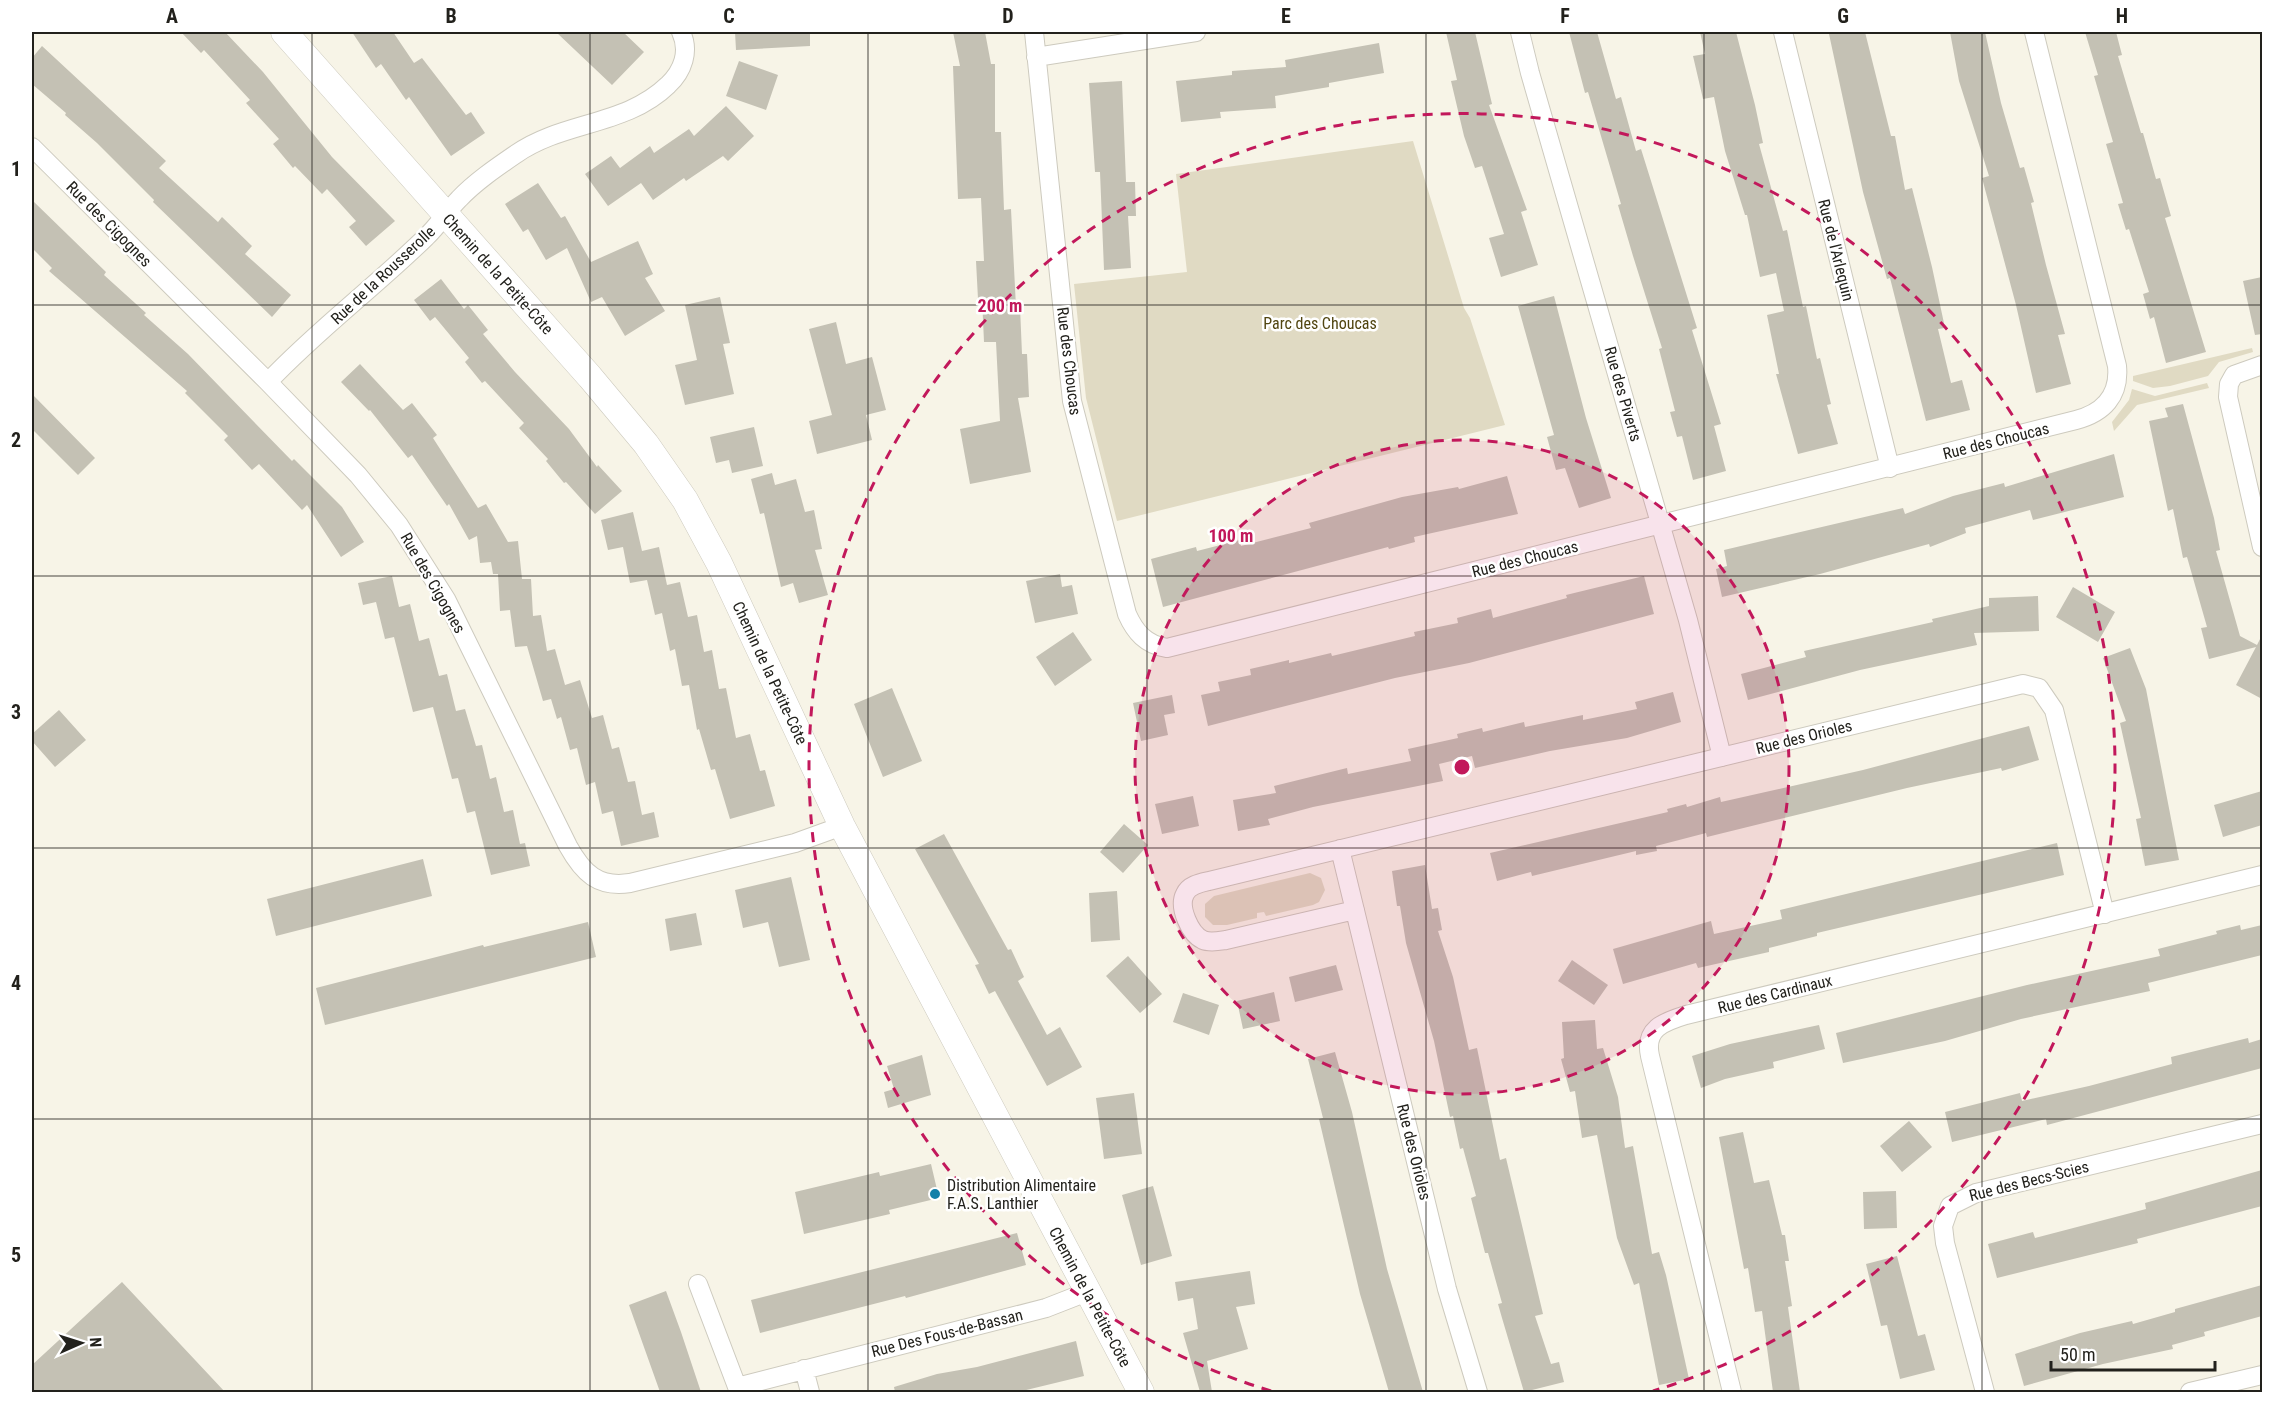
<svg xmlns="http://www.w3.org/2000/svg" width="2294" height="1424" viewBox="0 0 2294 1424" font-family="'Roboto Condensed',sans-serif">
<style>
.green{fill:#e0dac3}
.building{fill:#c4c1b4}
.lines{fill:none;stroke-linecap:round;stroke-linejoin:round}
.street-casing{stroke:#cdcabe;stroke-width:20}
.secondary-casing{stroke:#cdcabe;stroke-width:27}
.street{stroke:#fff;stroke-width:18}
.secondary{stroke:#fff;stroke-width:26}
.grid{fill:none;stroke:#22211c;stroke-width:1.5;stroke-opacity:0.55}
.ring{fill:none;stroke:#c2185b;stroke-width:3;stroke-dasharray:10 8}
.poi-dot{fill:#137fa8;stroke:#fff;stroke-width:2}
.labels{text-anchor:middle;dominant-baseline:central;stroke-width:5;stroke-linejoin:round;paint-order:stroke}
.street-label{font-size:16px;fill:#22211c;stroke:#fff}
.park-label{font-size:16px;fill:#514510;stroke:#fff}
.poi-label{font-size:16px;fill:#22211c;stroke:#fff;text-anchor:start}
.centre{fill:#c2185b;stroke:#fff;stroke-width:3}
.ring-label{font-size:18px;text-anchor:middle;font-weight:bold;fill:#c2185b;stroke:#fff;stroke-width:5;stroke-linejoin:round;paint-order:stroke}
.neatline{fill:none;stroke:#22211c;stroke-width:2}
.grid-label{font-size:20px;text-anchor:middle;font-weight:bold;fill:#22211c}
</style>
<rect width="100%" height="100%" fill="#f7f4e7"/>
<path class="green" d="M 1413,141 L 1464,308 L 1470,318 L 1505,425 L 1117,521 L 1086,398 L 1074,284 L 1187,272 L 1176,174 Z
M 2252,348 L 2253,352 L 2219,362 L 2208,376 L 2170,386 L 2153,388 L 2133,381 L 2133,376 Z
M 2207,383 L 2209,388 L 2137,405 L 2114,431 L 2112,422 L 2129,400 L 2132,389 L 2155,396 Z
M 1310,873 L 1321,878 L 1325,890 L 1319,902 L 1313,905 L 1266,916 L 1264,912 L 1257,913 L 1257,918 L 1227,925 L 1213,925 L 1205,917 L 1205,904 L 1214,896 Z"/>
<path class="building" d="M 181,32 L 225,32 L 263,72 L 332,157 L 395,221 L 366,246 L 349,227 L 356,221 L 327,189 L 322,194 L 295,166 L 293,168 L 273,144 L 279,139 L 246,103 L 250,100 L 204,50 L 201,53 Z
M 352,32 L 393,32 L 414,63 L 422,58 L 466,115 L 471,112 L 485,133 L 451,156 L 409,97 L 406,100 L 381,64 L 376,68 Z
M 556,32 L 623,32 L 644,52 L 612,85 Z
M 735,32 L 810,32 L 810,46 L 736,50 Z
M 953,32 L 985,32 L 991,64 L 995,64 L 995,132 L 1001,132 L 1004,210 L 1011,209 L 1016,307 L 1020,307 L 1022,354 L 1027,354 L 1029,397 L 1018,398 L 1031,472 L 970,484 L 960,429 L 1000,421 L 996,342 L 984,342 L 982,298 L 978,299 L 976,261 L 984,261 L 981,198 L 958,199 L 953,66 L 960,66 Z
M 1446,32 L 1475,32 L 1492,104 L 1489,105 L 1527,210 L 1521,212 L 1538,265 L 1501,277 L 1489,238 L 1504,234 L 1482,166 L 1475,168 L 1464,136 L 1451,81 L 1457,80 Z
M 1569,32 L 1597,32 L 1616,99 L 1621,97 L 1636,151 L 1641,149 L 1697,328 L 1692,330 L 1721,424 L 1714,426 L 1726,471 L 1693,480 L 1682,436 L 1677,437 L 1670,412 L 1675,411 L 1659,349 L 1662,348 L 1633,256 L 1618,205 L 1621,204 L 1588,92 L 1585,93 Z
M 1700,32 L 1736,32 L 1755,105 L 1763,143 L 1759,144 L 1783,231 L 1787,230 L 1803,307 L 1806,306 L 1817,359 L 1820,358 L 1831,404 L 1827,405 L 1838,444 L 1798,454 L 1776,374 L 1779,374 L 1767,315 L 1784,311 L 1776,273 L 1760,277 L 1747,215 L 1745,215 L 1725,151 L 1714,97 L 1703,99 L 1693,56 L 1705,54 Z
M 1842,32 L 1865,32 L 1891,136 L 1895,136 L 1905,190 L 1912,188 L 1932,267 L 1945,328 L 1938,329 L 1951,383 L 1962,380 L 1970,410 L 1926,421 L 1890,278 L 1887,279 L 1863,192 L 1829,34 Z
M 1950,32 L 1985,32 L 2001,103 L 2020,168 L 2024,167 L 2034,202 L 2031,203 L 2046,265 L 2065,334 L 2058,335 L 2071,384 L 2036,393 L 2016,305 L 1982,178 L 1989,176 L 1959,81 Z
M 2085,32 L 2116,32 L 2122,55 L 2118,56 L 2141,133 L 2143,133 L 2156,179 L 2160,178 L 2171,216 L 2165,218 L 2206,352 L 2166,363 L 2154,317 L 2150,319 L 2143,294 L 2149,292 L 2129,229 L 2126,230 L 2118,204 L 2123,203 L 2106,144 L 2113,142 L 2094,76 L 2098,75 Z
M 1379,43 L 1384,73 L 1329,83 L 1329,87 L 1275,96 L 1276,108 L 1220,112 L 1221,118 L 1181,122 L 1176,81 L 1232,75 L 1232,71 L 1286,67 L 1285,60 Z
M 42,46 L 166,161 L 159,168 L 218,222 L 222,217 L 252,246 L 245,254 L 291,295 L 272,317 L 153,202 L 154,200 L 97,143 L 65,115 L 66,113 L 32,84 L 32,58 Z
M 739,61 L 778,75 L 766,110 L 726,96 Z
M 1122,81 L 1126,182 L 1135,182 L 1136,216 L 1128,216 L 1131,268 L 1104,270 L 1100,172 L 1095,172 L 1089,83 Z
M 726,106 L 754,136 L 728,161 L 723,156 L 686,181 L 684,178 L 653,200 L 641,183 L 608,206 L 585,174 L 611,156 L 620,168 L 650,146 L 654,153 L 689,129 L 694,136 Z
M 538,183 L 561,218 L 565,216 L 591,262 L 638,241 L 653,274 L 645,278 L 665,311 L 625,336 L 602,297 L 591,302 L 567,248 L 546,260 L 528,229 L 523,232 L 505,204 Z
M 32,200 L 106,272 L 104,275 L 146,313 L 144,315 L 188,354 L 292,461 L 294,459 L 342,507 L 364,542 L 341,557 L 307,505 L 302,510 L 259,464 L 252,470 L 224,440 L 228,436 L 185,393 L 187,391 L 49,271 L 52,268 L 32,248 Z
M 2262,277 L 2262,334 L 2255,335 L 2243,281 Z
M 441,279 L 464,309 L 468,305 L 488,330 L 483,334 L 515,372 L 569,429 L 597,467 L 598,465 L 622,491 L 595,514 L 566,482 L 564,483 L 546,461 L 548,459 L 519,428 L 524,423 L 485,381 L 482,383 L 465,362 L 469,358 L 435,317 L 430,321 L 414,300 Z
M 1554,296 L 1586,418 L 1611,498 L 1579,508 L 1565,468 L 1556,470 L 1547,437 L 1554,435 L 1518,306 Z
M 720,297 L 730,343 L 723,344 L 734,394 L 685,405 L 675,365 L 697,360 L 685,305 Z
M 836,322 L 846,364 L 872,357 L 886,410 L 866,415 L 872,440 L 817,454 L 809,421 L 832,415 L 809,329 Z
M 360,364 L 403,410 L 412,403 L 437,435 L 433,438 L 478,508 L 486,504 L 508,542 L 518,541 L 522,579 L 531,579 L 533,616 L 541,615 L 547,651 L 555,649 L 565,685 L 580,680 L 592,718 L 603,715 L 612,749 L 619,747 L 628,782 L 635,781 L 642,815 L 654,812 L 659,837 L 621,846 L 613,811 L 602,814 L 595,782 L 586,785 L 577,748 L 570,750 L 561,717 L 557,719 L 551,699 L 543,701 L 527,646 L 515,647 L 510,610 L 500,611 L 498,574 L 493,574 L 491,562 L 480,563 L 477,536 L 469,540 L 449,504 L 447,506 L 412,455 L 408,458 L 370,410 L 369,411 L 341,382 Z
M 32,394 L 95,458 L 78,475 L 32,429 Z
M 2183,404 L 2214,518 L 2220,550 L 2216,551 L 2240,636 L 2257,645 L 2262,635 L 2262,699 L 2236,685 L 2256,647 L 2209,659 L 2201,628 L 2207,627 L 2187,557 L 2183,558 L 2173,509 L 2168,511 L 2149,421 L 2168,417 L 2165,408 Z
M 754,427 L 763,466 L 732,473 L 729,460 L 716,463 L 710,437 Z
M 2114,454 L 2124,497 L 2033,520 L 2030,510 L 1965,528 L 1966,533 L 1930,547 L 1929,544 L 1820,574 L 1722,597 L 1716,569 L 1727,566 L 1724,550 L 1903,508 L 1905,514 L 1953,496 L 2004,483 L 2005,487 Z
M 772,473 L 775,485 L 796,479 L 805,512 L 814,510 L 822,549 L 815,550 L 828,595 L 799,603 L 793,583 L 781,587 L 764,513 L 760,514 L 751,479 Z
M 1507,476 L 1518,514 L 1414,537 L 1415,542 L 1389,549 L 1388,547 L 1163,607 L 1151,559 L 1196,547 L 1197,551 L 1240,540 L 1241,546 L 1311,528 L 1309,523 L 1402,497 L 1458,487 L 1459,489 Z
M 633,512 L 642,551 L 659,547 L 667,585 L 680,582 L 688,617 L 697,615 L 704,652 L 712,650 L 719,689 L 726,688 L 736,738 L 750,734 L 760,771 L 765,770 L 775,806 L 730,819 L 715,769 L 711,770 L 699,729 L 697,730 L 689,685 L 682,686 L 675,649 L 670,651 L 662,613 L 655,615 L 647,580 L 630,583 L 623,547 L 608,550 L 601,520 Z
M 1060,574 L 1062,587 L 1072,585 L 1078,614 L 1035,623 L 1026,581 Z
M 392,576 L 399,607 L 410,604 L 419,641 L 429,638 L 439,676 L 447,674 L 456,711 L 465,709 L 476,746 L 482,745 L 490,779 L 496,777 L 504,812 L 513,810 L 520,844 L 525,843 L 530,866 L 491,875 L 475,811 L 467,813 L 458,778 L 452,779 L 433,707 L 413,712 L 394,637 L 385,639 L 376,602 L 363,605 L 358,583 Z
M 1644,576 L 1654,614 L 1469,663 L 1395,678 L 1208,726 L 1201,695 L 1220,691 L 1218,682 L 1251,675 L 1250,669 L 1289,660 L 1289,663 L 1331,653 L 1332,656 L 1415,636 L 1414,632 L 1458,623 L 1457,618 L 1491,609 L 1493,618 L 1567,598 L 1566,595 Z
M 2073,587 L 2115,612 L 2098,642 L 2056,617 Z
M 2038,596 L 2039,631 L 1974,633 L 1977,645 L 1860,670 L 1748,700 L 1741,674 L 1806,657 L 1804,651 L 1933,622 L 1932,619 L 1989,606 L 1989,598 Z
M 1073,632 L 1092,660 L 1055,686 L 1036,657 Z
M 2130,648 L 2146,689 L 2179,860 L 2145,866 L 2136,819 L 2141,818 L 2120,723 L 2126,721 L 2103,658 Z
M 892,688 L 922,761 L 883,777 L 854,704 Z
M 1673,692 L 1681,722 L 1627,738 L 1550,751 L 1475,768 L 1472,756 L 1439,764 L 1443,781 L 1313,807 L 1268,819 L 1270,825 L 1238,831 L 1233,800 L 1276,793 L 1274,786 L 1347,768 L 1348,774 L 1411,761 L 1408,749 L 1458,738 L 1457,734 L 1482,728 L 1483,732 L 1524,722 L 1525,727 L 1583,715 L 1583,720 L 1637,709 L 1635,702 Z
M 1172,695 L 1175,713 L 1164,715 L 1168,735 L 1141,741 L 1133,703 Z
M 59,710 L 86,740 L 55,767 L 32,741 L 32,734 Z
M 2029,726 L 2039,760 L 2002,771 L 2001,768 L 1907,788 L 1707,837 L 1706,833 L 1656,846 L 1657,851 L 1636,855 L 1636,851 L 1532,876 L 1531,872 L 1497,881 L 1490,853 L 1668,812 L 1667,809 L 1686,804 L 1687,807 L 1720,797 L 1721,802 L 1863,770 Z
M 2262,791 L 2262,825 L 2223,837 L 2214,805 Z
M 1193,796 L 1199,826 L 1162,834 L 1155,804 Z
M 1124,824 L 1148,845 L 1123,873 L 1100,852 Z
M 944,834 L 1008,950 L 1011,949 L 1024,977 L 1018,981 L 1047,1035 L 1060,1027 L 1082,1067 L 1047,1086 L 995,991 L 989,994 L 975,965 L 979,964 L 915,849 Z
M 2057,843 L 2064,875 L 1817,933 L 1817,936 L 1769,948 L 1769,952 L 1698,968 L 1696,963 L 1623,984 L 1613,949 L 1711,921 L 1714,934 L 1782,919 L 1780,910 Z
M 423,859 L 432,896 L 276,936 L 267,899 Z
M 1425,865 L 1432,909 L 1438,908 L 1442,930 L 1438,931 L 1453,977 L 1469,1050 L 1477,1048 L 1500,1160 L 1506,1158 L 1543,1314 L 1535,1316 L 1551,1364 L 1559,1362 L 1564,1382 L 1524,1392 L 1502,1318 L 1498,1304 L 1502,1303 L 1488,1253 L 1485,1253 L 1471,1198 L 1476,1196 L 1463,1148 L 1460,1149 L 1453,1116 L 1450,1117 L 1434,1041 L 1406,943 L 1400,906 L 1397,906 L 1392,871 Z
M 791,877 L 810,960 L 779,967 L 768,922 L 743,928 L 735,890 Z
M 1117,891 L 1120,940 L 1091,942 L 1089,893 Z
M 696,913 L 702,945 L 670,951 L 665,919 Z
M 588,922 L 596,957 L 325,1025 L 316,988 L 483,945 L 484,947 Z
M 2240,925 L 2241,930 L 2262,925 L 2262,955 L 2148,983 L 2150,991 L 2021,1019 L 1945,1041 L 1843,1063 L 1836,1033 L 2027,985 L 2160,956 L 2158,949 L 2217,934 L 2216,931 Z
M 1128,956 L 1162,994 L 1140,1013 L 1106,976 Z
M 1572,960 L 1608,985 L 1594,1005 L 1558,981 Z
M 1336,965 L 1343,990 L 1295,1002 L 1289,977 Z
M 1274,992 L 1280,1021 L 1243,1029 L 1237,1001 Z
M 1183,993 L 1219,1005 L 1209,1035 L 1173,1022 Z
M 1595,1020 L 1597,1049 L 1603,1048 L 1618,1097 L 1625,1148 L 1633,1146 L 1652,1254 L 1659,1252 L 1666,1275 L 1689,1379 L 1659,1385 L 1639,1283 L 1634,1285 L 1617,1238 L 1597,1135 L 1582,1138 L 1575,1091 L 1570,1092 L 1561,1059 L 1564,1058 L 1562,1022 Z
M 1819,1025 L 1825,1049 L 1773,1062 L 1774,1068 L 1725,1079 L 1701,1088 L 1692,1056 L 1730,1044 Z
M 2248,1038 L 2249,1043 L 2262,1039 L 2262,1068 L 2047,1125 L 2046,1119 L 1952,1142 L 1945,1112 L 2020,1093 L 2022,1101 L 2089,1086 L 2172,1064 L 2171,1057 Z
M 1335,1052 L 1352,1112 L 1387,1269 L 1423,1392 L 1389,1392 L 1360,1294 L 1319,1119 L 1323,1118 L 1308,1059 Z
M 922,1055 L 931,1095 L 888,1108 L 884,1092 L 894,1089 L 887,1066 Z
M 1134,1093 L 1142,1154 L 1104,1159 L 1096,1098 Z
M 1909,1121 L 1932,1147 L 1902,1172 L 1880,1146 Z
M 1743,1132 L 1754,1183 L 1769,1180 L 1782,1235 L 1785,1235 L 1789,1261 L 1785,1261 L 1792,1306 L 1788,1307 L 1800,1392 L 1773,1392 L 1762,1311 L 1755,1312 L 1748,1268 L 1744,1269 L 1719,1137 Z
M 931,1164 L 939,1198 L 889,1210 L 890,1214 L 804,1234 L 795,1192 L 879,1172 L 880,1176 Z
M 2262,1170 L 2262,1206 L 2137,1239 L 2138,1243 L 1997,1278 L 1988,1244 L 2033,1232 L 2035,1238 L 2146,1209 L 2145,1203 Z
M 1153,1186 L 1172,1256 L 1141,1265 L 1122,1195 Z
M 1896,1191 L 1897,1228 L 1864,1229 L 1863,1192 Z
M 1017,1233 L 1026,1265 L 906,1298 L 905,1296 L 760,1333 L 751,1300 Z
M 1897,1256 L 1918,1336 L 1925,1334 L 1935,1370 L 1900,1379 L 1887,1325 L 1881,1326 L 1866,1264 Z
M 1250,1271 L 1255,1304 L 1236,1307 L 1248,1349 L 1207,1361 L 1212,1392 L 1200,1392 L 1183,1333 L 1198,1329 L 1193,1298 L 1178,1301 L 1175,1282 Z
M 122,1282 L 225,1392 L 32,1392 L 32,1365 Z
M 2262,1285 L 2262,1316 L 2204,1332 L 2205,1336 L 2172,1345 L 2173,1349 L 2103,1364 L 2024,1386 L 2015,1354 L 2080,1333 L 2132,1321 L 2133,1324 L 2175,1312 L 2175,1309 Z
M 666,1291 L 681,1332 L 701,1392 L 660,1392 L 645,1350 L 629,1305 Z
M 1076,1341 L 1084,1376 L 1018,1392 L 895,1392 L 894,1387 L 937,1374 L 977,1367 Z"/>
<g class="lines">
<defs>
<path id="street" d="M 1034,32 L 1072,401 L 1127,614 C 1135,632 1146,645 1167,648 L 2076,420 C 2103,413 2120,396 2117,366 L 2034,32
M 1520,32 L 1530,73 L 1688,620 L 1722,757
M 1783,32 L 1890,468
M 1036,57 L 1196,32
M 32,147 L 268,382 L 358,475 L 399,525 L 446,599 L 568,846 C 583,873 598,888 630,883 L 795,843 L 842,826
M 2262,365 L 2234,375 L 2229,384 L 2228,397 L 2262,547
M 268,382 C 317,330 375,287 426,237 C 438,226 447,211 459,199 C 475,182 497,167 516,154 C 563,121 626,126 668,85 C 683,71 690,51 681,32
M 1340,849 L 1447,1289 L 1478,1392
M 1355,910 L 1226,940 C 1219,941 1210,943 1203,940 C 1190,934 1178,907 1185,894 C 1189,885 1200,883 1209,881 L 2023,684 L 2039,688 L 2054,710 L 2105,914
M 698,1284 L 739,1392
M 804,1369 L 810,1392
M 737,1387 L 1046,1308 L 1087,1292
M 1732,1392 L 1650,1056 C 1644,1029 1663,1022 1686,1015 L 2262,875
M 1985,1392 L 1945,1243 L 1943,1226 L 1950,1206 L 1976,1193 L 2262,1124
M 2190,1392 L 2262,1375"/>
<path id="secondary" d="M 284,32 L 590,377 L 646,444 L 685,500 L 719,563 L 842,826 L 1141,1392"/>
</defs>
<use href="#street" class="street-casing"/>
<use href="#secondary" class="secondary-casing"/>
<use href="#street" class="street"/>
<use href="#secondary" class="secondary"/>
</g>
<path class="grid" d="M 312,32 L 312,1392M 590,32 L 590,1392M 868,32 L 868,1392M 1147,32 L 1147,1392M 1426,32 L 1426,1392M 1704,32 L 1704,1392M 1982,32 L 1982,1392M 32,305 L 2262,305M 32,576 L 2262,576M 32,848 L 2262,848M 32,1119 L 2262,1119"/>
<circle cx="1462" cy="767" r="327" fill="#c2185b" fill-opacity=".12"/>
<g class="ring">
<circle cx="1462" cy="767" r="327"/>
<path d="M1271 1391A653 653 0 1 1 1653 1391"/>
</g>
<circle class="poi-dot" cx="935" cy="1194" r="6"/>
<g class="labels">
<g class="street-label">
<text transform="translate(109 224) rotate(45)">Rue des Cigognes</text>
<text transform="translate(1836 250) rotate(76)">Rue de l'Arlequin</text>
<text transform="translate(498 274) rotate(48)">Chemin de la Petite-Côte</text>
<text transform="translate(383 275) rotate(-43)">Rue de la Rousserolle</text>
<text transform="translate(1069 361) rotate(83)">Rue des Choucas</text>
<text transform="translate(1623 394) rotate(74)">Rue des Piverts</text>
<text transform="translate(1996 441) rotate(-14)">Rue des Choucas</text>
<text transform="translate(1525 559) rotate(-14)">Rue des Choucas</text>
<text transform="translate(433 583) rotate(60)">Rue des Cigognes</text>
<text transform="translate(770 673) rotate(65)">Chemin de la Petite-Côte</text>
<text transform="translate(1804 737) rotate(-14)">Rue des Orioles</text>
<text transform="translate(1775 994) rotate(-14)">Rue des Cardinaux</text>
<text transform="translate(1414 1152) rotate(76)">Rue des Orioles</text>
<text transform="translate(2029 1181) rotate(-14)">Rue des Becs-Scies</text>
<text transform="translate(1090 1297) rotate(62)">Chemin de la Petite-Côte</text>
<text transform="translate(947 1333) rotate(-14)">Rue Des Fous-de-Bassan</text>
</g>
<g class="park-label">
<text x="1320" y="323">Parc des Choucas</text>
</g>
<g class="poi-label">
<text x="947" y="1185">Distribution Alimentaire<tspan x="947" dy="18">F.A.S. Lanthier</tspan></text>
</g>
</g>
<circle cx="1462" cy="767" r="9" class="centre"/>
<g class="ring-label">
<text x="1000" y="312">200 m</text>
<text x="1231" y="542">100 m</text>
</g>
<rect width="2294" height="1424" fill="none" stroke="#ffffff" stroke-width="66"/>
<g transform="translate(81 1343) rotate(87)" stroke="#ffffff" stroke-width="4.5" paint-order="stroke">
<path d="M0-4.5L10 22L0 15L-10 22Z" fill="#22211c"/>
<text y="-9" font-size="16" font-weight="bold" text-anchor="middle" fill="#22211c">N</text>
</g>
<path d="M2051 1361v9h164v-9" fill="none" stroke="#22211c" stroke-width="3"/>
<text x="2060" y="1361" font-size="18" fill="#22211c" stroke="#ffffff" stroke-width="4.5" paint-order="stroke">50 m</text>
<rect x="33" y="33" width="2228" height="1358" class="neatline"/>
<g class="grid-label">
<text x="172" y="23">A</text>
<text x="451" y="23">B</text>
<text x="729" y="23">C</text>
<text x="1008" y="23">D</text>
<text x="1286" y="23">E</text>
<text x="1565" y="23">F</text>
<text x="1843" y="23">G</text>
<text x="2122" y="23">H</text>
<text x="16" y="176">1</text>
<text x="16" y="447">2</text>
<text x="16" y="719">3</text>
<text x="16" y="990">4</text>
<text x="16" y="1262">5</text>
</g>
</svg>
